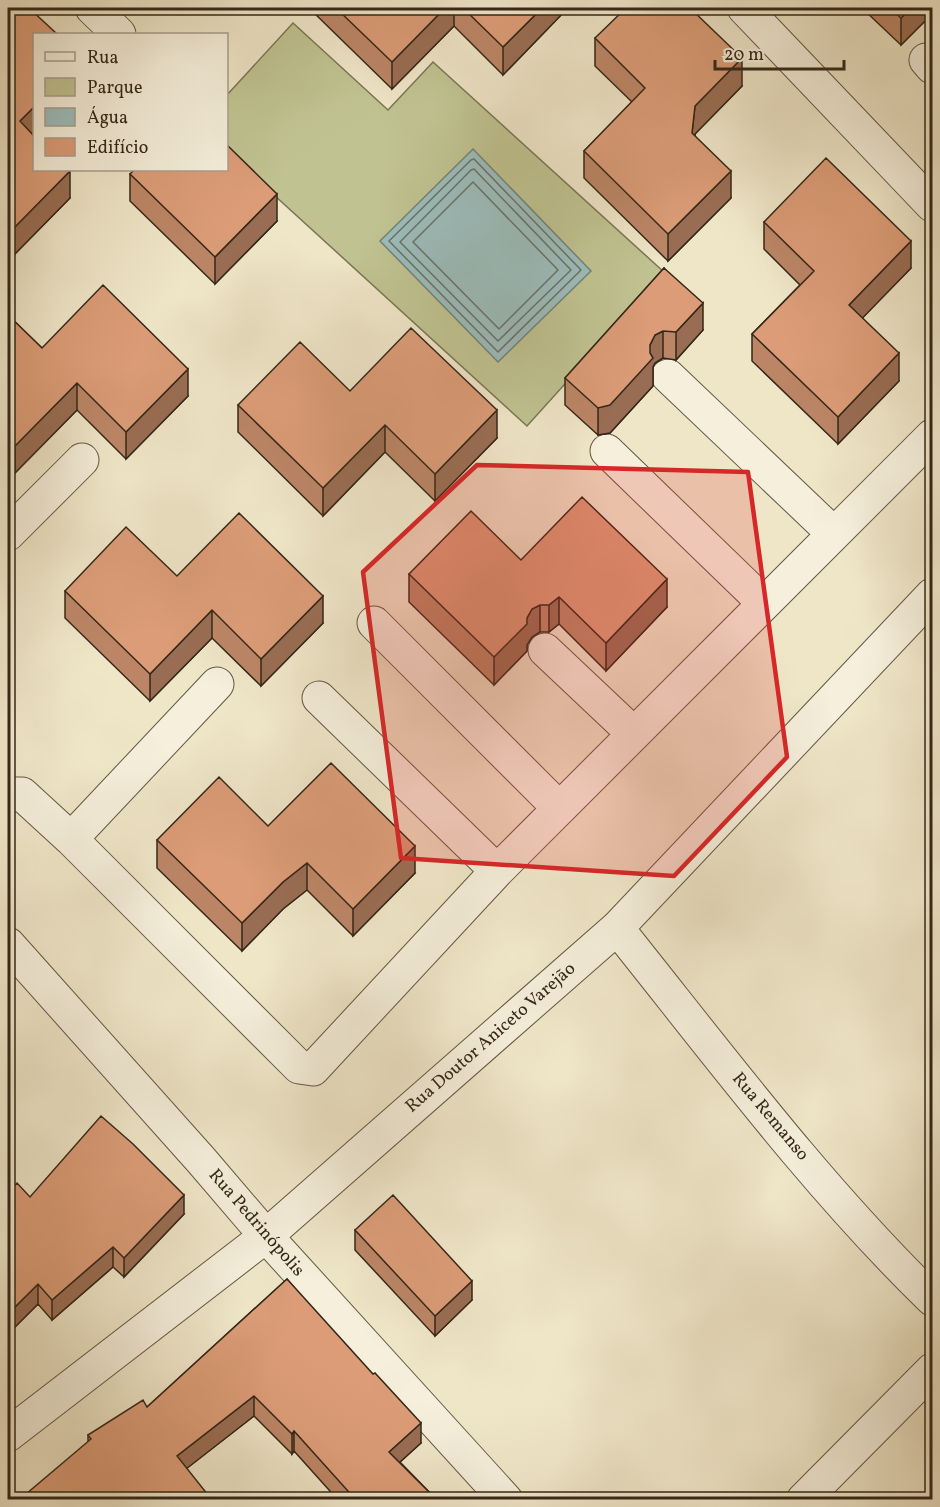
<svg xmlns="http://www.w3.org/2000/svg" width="940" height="1507" viewBox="0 0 940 1507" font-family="Vollkorn,serif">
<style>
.green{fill:#c0c391;stroke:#7a7554;stroke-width:1.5}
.water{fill:#9cbebd;stroke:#73827b;stroke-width:1.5}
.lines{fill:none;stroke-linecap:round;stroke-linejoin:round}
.shore{stroke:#68726a;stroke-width:1.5}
.minor-casing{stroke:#645744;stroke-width:35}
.minor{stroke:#f5efdb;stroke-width:33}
.wall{fill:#bc8666;stroke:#352718;stroke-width:1.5}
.shaded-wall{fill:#996d53;stroke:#352718;stroke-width:1.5}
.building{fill:#db9c77;stroke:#352718;stroke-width:1.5}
.marked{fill:#d62828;fill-opacity:0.2;stroke:#d62828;stroke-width:4.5;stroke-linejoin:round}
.labels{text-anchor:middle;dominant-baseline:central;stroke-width:5;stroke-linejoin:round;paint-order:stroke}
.street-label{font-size:18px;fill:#352718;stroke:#f5efdb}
</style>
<rect width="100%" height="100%" fill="#efe6c8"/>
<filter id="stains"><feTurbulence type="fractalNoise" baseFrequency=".00333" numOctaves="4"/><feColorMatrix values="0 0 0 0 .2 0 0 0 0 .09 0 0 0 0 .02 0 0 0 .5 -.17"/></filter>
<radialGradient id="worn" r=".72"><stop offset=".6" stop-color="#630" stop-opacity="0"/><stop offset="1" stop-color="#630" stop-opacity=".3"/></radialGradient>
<path class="green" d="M 293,23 L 388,110 L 433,62 L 665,273 L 527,426 L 227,152 L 226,96 Z"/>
<path class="water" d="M 473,149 L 591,271 L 498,362 L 380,241 Z"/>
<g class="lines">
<path class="shore" d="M 474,159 L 581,270 L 498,352 L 389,241 L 471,160 Z
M 474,169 L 571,270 L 498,341 L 400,242 L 471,170 Z
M 473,182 L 558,270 L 499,329 L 413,242 Z"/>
<defs>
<path id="minor" d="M 92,8 L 119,34
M 744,8 L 932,205
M 926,60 L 932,67
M 668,376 L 834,534
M 607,451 L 764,603
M 8,534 L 82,460
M 374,623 L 559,808
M 545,650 L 634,734
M 319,698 L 497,871
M 8,797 L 12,794 L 22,794 L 71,839 L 299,1067 L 313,1069 L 497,871 L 932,436
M 71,839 L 217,684
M 617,928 C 718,1054 816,1186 932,1299
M 8,944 L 201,1160 L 266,1236 L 506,1500
M 8,1435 L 266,1236 L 617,928 L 932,595
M 803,1500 L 932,1370"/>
</defs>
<use href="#minor" class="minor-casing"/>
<use href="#minor" class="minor"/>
</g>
<path class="wall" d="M 8,8 L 34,34 L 34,134 L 33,135 L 70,198 L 8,261 Z
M 309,8 L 565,8 L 565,11 L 503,75 L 454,26 L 392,89 Z
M 862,8 L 933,8 L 933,13 L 901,45 Z
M 595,38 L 742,86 L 695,134 L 695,136 L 731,198 L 668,261 L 584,178 L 584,151 L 632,102 L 595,66 Z
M 130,174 L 277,221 L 215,284 L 130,201 Z
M 764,222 L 911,268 L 862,318 L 899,381 L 838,444 L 752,361 L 752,334 L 800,285 L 764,249 Z
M 664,268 L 703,330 L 676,360 L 663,358 L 655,363 L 653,367 L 653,386 L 610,433 L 598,435 L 565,405 L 565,378 Z
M 8,315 L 42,348 L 188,396 L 126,459 L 77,410 L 15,473 L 8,466 Z
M 350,391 L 497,438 L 435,501 L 385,452 L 323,516 L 238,432 L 238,405 Z
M 521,560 L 667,607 L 606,671 L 559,624 L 549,632 L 540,632 L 532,637 L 527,645 L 527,651 L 494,685 L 409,602 L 409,574 Z
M 177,576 L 323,623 L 261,686 L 212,638 L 150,701 L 65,618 L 65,591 Z
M 268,826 L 415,873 L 353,936 L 307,890 L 283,909 L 242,951 L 157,868 L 157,840 Z
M 8,1192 L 30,1197 L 184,1214 L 124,1277 L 113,1267 L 52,1320 L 38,1304 L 8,1334 Z
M 355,1230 L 472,1300 L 435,1336 L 355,1250 Z
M 287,1279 L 421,1443 L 400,1462 L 437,1500 L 338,1500 L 294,1451 L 292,1454 L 254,1416 L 187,1468 L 88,1441 L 88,1435 L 147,1407 Z"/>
<path class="shaded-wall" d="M 445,8 L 454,8 L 454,26 L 392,89 L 392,62 Z
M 542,8 L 565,8 L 565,11 L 503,75 L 503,47 Z
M 911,8 L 933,8 L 933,13 L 901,45 L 901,18 Z
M 742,58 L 742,86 L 695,134 L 692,161 L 692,133 L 695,106 Z
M 34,107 L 34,134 L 20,149 L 20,121 Z
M 70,171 L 70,198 L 8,261 L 8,234 Z
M 731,171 L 731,198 L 668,261 L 668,234 Z
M 277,194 L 277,221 L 215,284 L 215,257 Z
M 911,241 L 911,268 L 849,332 L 849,305 Z
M 703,303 L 703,330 L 676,360 L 676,332 Z
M 663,331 L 663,358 L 655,363 L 653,367 L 653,386 L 610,433 L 598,435 L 598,408 L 650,345 L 655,335 Z
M 899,353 L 899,381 L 838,444 L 838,417 Z
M 188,369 L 188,396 L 126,459 L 126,432 Z
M 77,383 L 77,410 L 15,473 L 15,446 Z
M 497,410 L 497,438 L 435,501 L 435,474 Z
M 385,425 L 385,452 L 323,516 L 323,488 Z
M 667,579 L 667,607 L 606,671 L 606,643 Z
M 323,596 L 323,623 L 261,686 L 261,659 Z
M 559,597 L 559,624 L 549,632 L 549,605 Z
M 540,605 L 540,632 L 532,637 L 527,645 L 527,651 L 494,685 L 494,657 L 527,618 L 532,609 Z
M 212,610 L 212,638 L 150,701 L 150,674 Z
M 415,846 L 415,873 L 353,936 L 353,909 Z
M 307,863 L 307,890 L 283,909 L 242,951 L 242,923 L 283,882 Z
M 184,1195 L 184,1214 L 124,1277 L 124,1258 Z
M 113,1247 L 113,1267 L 52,1320 L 52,1300 Z
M 472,1281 L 472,1300 L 435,1336 L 435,1316 Z
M 38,1284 L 38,1304 L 8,1334 L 8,1314 Z
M 254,1396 L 254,1416 L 177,1476 L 177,1456 Z
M 421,1423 L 421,1443 L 389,1472 L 389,1452 Z
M 294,1431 L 294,1451 L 292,1454 L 292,1434 Z"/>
<path class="building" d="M 8,8 L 29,8 L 57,34 L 34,34 L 34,107 L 20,121 L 34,136 L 34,170 L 68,170 L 70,171 L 8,234 Z
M 336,8 L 445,8 L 392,62 Z
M 463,8 L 542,8 L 503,47 Z
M 626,8 L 690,8 L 742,58 L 695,106 L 692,133 L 731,171 L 668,234 L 584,151 L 645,88 L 595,38 Z
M 890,8 L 911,8 L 901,18 Z
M 226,144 L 277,194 L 215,257 L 130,174 L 134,170 L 226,170 Z
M 826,158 L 911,241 L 849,305 L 899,353 L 838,417 L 752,334 L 814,271 L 764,222 Z
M 664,268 L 703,303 L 676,332 L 663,331 L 655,335 L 650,345 L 650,353 L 653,358 L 610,405 L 598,408 L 565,378 Z
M 103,285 L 188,369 L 126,432 L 77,383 L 15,446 L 8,439 L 8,315 L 42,348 Z
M 411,328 L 497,410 L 435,474 L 385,425 L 323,488 L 238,405 L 300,342 L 350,391 Z
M 582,497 L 667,579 L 606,643 L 559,597 L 549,605 L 540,605 L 532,609 L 527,618 L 527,624 L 494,657 L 409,574 L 471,511 L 521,560 Z
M 239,513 L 323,596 L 261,659 L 212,610 L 150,674 L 65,591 L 126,527 L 177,576 Z
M 331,763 L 415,846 L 353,909 L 307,863 L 283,882 L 242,923 L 157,840 L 219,777 L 268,826 Z
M 101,1116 L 133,1144 L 184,1195 L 124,1258 L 113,1247 L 52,1300 L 38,1284 L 8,1314 L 8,1192 L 17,1183 L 30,1197 Z
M 393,1195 L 472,1281 L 435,1316 L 355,1230 Z
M 287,1279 L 373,1374 L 375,1373 L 421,1423 L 389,1452 L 437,1500 L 356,1500 L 294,1431 L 292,1434 L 254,1396 L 177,1456 L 212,1500 L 19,1500 L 91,1439 L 88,1435 L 143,1400 L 147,1407 Z"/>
<path class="marked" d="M 477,465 L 748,472 L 787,757 L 674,876 L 401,858 L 363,572 Z"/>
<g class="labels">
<g class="street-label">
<text transform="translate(491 1038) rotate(-41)">Rua Doutor Aniceto Varejão</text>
<text transform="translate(770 1117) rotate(50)">Rua Remanso</text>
<text transform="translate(256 1223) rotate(49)">Rua Pedrinópolis</text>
</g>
</g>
<rect width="940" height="1507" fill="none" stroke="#efe6c8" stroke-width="30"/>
<rect x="9" y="9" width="922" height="1489" fill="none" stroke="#352718" stroke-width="3"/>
<rect x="15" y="15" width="910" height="1477" fill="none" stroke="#352718" stroke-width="1.5"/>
<rect x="33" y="33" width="195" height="138" fill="#f5efdb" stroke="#a89f8d" stroke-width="1.5"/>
<rect x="45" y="52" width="30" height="9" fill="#f5efdb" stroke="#a89f8d" stroke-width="1.5"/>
<text x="87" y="63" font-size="18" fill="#352718">Rua</text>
<rect x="45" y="78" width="30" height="18" fill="#c0c391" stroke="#a89f8d" stroke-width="1.5"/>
<text x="87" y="93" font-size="18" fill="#352718">Parque</text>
<rect x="45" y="108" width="30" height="18" fill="#9cbebd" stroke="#a89f8d" stroke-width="1.5"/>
<text x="87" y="123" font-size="18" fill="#352718">Água</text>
<rect x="45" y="138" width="30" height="18" fill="#db9c77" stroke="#a89f8d" stroke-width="1.5"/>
<text x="87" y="153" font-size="18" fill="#352718">Edifício</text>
<path d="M715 60v9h129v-9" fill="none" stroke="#352718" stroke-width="3"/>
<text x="724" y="60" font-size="18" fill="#352718" stroke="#f5efdb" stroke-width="4.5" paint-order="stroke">20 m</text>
<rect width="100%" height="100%" filter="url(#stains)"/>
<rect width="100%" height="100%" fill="url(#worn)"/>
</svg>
